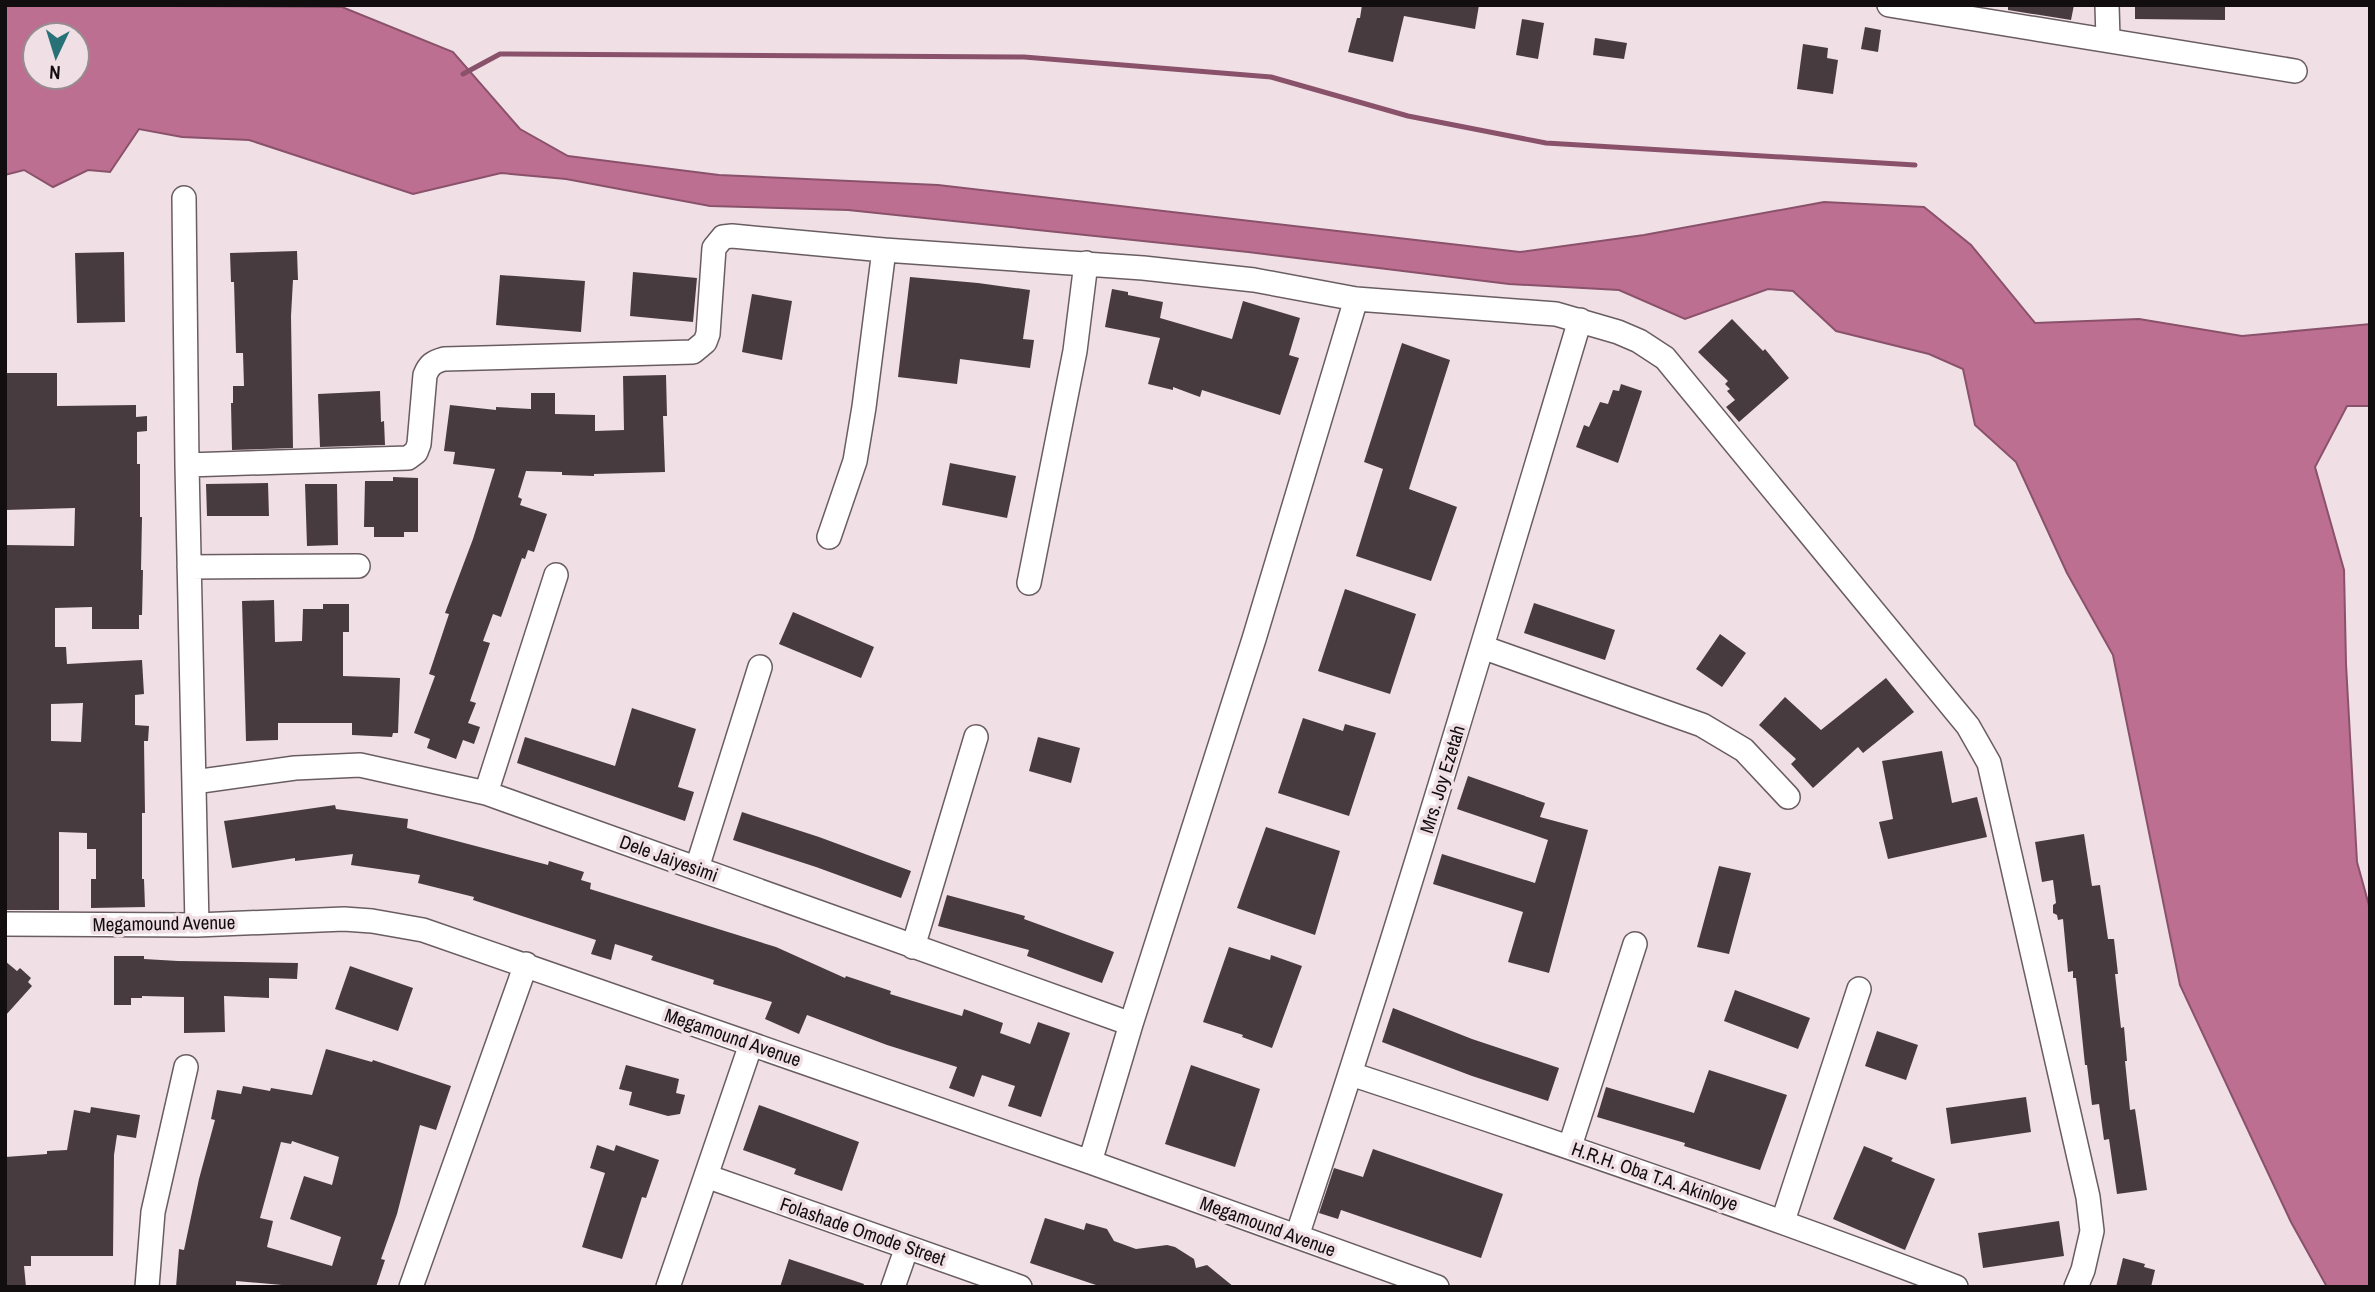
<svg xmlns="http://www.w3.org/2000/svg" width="2375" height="1292" viewBox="0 0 2375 1292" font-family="'Archivo Narrow',sans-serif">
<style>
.water{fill:#bd6f91;stroke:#8a526a;stroke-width:2;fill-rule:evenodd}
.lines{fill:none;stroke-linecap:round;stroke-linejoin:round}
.stream{stroke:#8a526a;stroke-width:5}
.building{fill:#483b40;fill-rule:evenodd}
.minor-casing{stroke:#6a5d62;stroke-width:26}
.minor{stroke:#fff;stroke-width:23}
.labels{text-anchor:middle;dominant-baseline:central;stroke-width:7;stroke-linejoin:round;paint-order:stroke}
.street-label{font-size:19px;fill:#120d0f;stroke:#f0e0e6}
</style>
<rect width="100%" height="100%" fill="#f0e0e6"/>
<path class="water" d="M 5,5 L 342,7 L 453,52 L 520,129 L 568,156 L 719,175 L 938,185 L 1520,252 L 1644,235 L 1824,202 L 1924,207 L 1971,245 L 2035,323 L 2139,319 L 2242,336 L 2370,324 L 2370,406 L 2347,406 L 2315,467 L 2344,570 L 2346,664 L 2357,862 L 2370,909 L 2370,1287 L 2327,1287 L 2291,1222 L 2180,985 L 2113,655 L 2067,573 L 2016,462 L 1975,425 L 1963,369 L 1929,354 L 1836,331 L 1793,291 L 1768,289 L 1685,319 L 1619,290 L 1509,284 L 1248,252 L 848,210 L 710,206 L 566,179 L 501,173 L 413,194 L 249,140 L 182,137 L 139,129 L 110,172 L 88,170 L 53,187 L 24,170 L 5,175 ZM 35,35 L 77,35 L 77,77 L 35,77 Z"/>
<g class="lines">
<path class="stream" d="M 463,74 L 500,54 L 1024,57 L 1271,77 L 1408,116 L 1546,143 L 1915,165"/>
</g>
<path class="building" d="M 1362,5 L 1479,5 L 1475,29 L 1404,16 L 1393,62 L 1348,52 L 1357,18 L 1360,18 Z
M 2008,5 L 2074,5 L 2071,20 L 2008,10 Z
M 2135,5 L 2225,5 L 2225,20 L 2135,19 Z
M 1522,19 L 1544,23 L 1538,59 L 1516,55 Z
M 1865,27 L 1881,30 L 1878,52 L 1861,49 Z
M 1595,38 L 1627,43 L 1624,59 L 1593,55 Z
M 1803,44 L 1828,48 L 1827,58 L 1838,60 L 1833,94 L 1797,89 Z
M 297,251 L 298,280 L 293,280 L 291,316 L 293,448 L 232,450 L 231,403 L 233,403 L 233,386 L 244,386 L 243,353 L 236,353 L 234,282 L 231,282 L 230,253 Z
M 124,252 L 125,322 L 77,323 L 75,253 Z
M 633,272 L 697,278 L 693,322 L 630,316 Z
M 500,275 L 585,281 L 581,332 L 496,325 Z
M 910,277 L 978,283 L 1030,290 L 1023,339 L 1034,340 L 1030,368 L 960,359 L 957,384 L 898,377 Z
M 1112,289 L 1128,292 L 1128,295 L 1163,302 L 1160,318 L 1232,339 L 1243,301 L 1300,318 L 1289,355 L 1299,358 L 1280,415 L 1202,390 L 1200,397 L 1173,387 L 1173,390 L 1148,384 L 1160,338 L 1105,327 Z
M 752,294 L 792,301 L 782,360 L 742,352 Z
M 1732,319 L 1763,351 L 1765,349 L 1789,378 L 1739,422 L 1726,407 L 1735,400 L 1727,391 L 1730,389 L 1725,384 L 1728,381 L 1698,352 Z
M 1402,343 L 1450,360 L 1409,489 L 1457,507 L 1431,581 L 1356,556 L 1383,469 L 1364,462 Z
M 6,373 L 57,373 L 57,406 L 136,405 L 136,417 L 147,416 L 147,431 L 137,432 L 137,464 L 140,464 L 140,517 L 142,517 L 141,570 L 143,570 L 142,615 L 139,615 L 139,629 L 92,629 L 92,607 L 55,608 L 55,647 L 66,647 L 67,664 L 142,660 L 144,694 L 135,695 L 135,725 L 149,726 L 148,741 L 144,741 L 145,813 L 142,813 L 142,879 L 144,879 L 145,907 L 91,908 L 91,879 L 96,879 L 96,849 L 87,849 L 87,833 L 59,832 L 59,910 L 5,910 L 5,545 L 74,546 L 75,508 L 5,510 ZM 83,703 L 81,742 L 51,741 L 51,704 Z
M 666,375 L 667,416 L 663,416 L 665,472 L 594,474 L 594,476 L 562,475 L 562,472 L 526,471 L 518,497 L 522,499 L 520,505 L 547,514 L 534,552 L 528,550 L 525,559 L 522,558 L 501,617 L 493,614 L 483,641 L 490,643 L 470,701 L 476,703 L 468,723 L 480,727 L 474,744 L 463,740 L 456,759 L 427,748 L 430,739 L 414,733 L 435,676 L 429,674 L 449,614 L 445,613 L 473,539 L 495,469 L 453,464 L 455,452 L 444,451 L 450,405 L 496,410 L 496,407 L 531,409 L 531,393 L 555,393 L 555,414 L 595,415 L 595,431 L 624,430 L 623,376 Z
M 1621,384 L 1642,391 L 1618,463 L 1576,447 L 1584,425 L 1589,427 L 1600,402 L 1608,404 L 1613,390 L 1619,391 Z
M 380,391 L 381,422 L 384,421 L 385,445 L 320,447 L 318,394 Z
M 950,463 L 1016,476 L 1007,518 L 942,505 Z
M 393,477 L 418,478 L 418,532 L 404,532 L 404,537 L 374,537 L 374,527 L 364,527 L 365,481 L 393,481 Z
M 268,483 L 269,516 L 207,516 L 206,484 Z
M 305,484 L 337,484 L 338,545 L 307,546 Z
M 1345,589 L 1416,614 L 1390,694 L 1318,671 Z
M 274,600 L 275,642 L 302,641 L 303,609 L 323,609 L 323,604 L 349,604 L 349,632 L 343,632 L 343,676 L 400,678 L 398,733 L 393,733 L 392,737 L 352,735 L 352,723 L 278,723 L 278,740 L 246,741 L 242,601 Z
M 1534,603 L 1615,630 L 1605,660 L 1524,633 Z
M 793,612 L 874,647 L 861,678 L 779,644 Z
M 1720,634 L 1746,653 L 1722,687 L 1696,669 Z
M 1886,678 L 1914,712 L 1863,753 L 1858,747 L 1813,788 L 1791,764 L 1796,759 L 1759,725 L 1785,697 L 1821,730 Z
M 632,708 L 696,729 L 678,787 L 694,792 L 685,821 L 517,763 L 525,737 L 615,766 Z
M 1303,718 L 1343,731 L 1345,724 L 1376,733 L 1349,816 L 1278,793 Z
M 1038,737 L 1080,748 L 1071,783 L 1029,771 Z
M 1942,751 L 1952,803 L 1977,797 L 1987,837 L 1888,859 L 1879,822 L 1893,819 L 1882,761 Z
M 1468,776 L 1545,803 L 1540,817 L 1588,830 L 1549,973 L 1508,962 L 1523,912 L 1433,884 L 1442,854 L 1535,883 L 1548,840 L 1457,809 Z
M 335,805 L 336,809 L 408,819 L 407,828 L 548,865 L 549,861 L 584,872 L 581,880 L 591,883 L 590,889 L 776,947 L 845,978 L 846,976 L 891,991 L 890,994 L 962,1016 L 964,1009 L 1003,1023 L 1000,1033 L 1030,1044 L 1038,1022 L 1070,1033 L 1041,1117 L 1008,1106 L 1015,1086 L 982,1075 L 974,1097 L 949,1088 L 957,1067 L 887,1045 L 807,1015 L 799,1034 L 765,1019 L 772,1002 L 713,984 L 714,980 L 651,960 L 653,956 L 615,944 L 611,960 L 591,954 L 596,940 L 473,900 L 474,897 L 418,883 L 420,875 L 351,865 L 353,854 L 295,861 L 295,858 L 232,868 L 224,821 Z
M 742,812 L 819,837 L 911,871 L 901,898 L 816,867 L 733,840 Z
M 1266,827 L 1340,851 L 1315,935 L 1237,908 Z
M 2084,834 L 2092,886 L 2100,885 L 2108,939 L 2114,939 L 2118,974 L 2115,974 L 2121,1028 L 2124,1027 L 2127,1061 L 2125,1061 L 2130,1110 L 2135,1109 L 2147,1190 L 2117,1194 L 2109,1139 L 2104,1140 L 2099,1104 L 2092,1105 L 2087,1065 L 2085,1065 L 2076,978 L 2073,978 L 2073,971 L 2068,972 L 2063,919 L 2058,920 L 2057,915 L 2053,913 L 2053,905 L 2056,903 L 2053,880 L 2042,882 L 2035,842 Z
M 1719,866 L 1751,873 L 1729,954 L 1697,947 Z
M 947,895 L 1025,916 L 1024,919 L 1114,952 L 1102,983 L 1027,956 L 1029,950 L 938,926 Z
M 1229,947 L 1270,960 L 1271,955 L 1302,966 L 1272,1048 L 1242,1037 L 1243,1035 L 1203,1022 Z
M 114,956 L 144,956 L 144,959 L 178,961 L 298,963 L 297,979 L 269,978 L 269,998 L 224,996 L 225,1032 L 184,1033 L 184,997 L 142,996 L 142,998 L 131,998 L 131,1005 L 114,1005 Z
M 5,961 L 17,971 L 20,968 L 31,978 L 28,982 L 32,986 L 5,1016 Z
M 350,966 L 413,988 L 398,1031 L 335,1009 Z
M 1735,990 L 1810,1018 L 1798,1049 L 1724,1021 Z
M 1393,1008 L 1472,1039 L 1559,1068 L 1548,1101 L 1472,1076 L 1382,1042 Z
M 1877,1031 L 1918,1045 L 1906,1080 L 1865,1066 Z
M 326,1049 L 372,1062 L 373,1060 L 451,1086 L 436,1130 L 420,1125 L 397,1214 L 381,1259 L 385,1260 L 376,1287 L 282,1287 L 282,1285 L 236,1281 L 236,1287 L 176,1287 L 179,1249 L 184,1250 L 199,1179 L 215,1120 L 211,1119 L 217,1090 L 241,1094 L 243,1086 L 270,1091 L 271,1088 L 312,1095 ZM 292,1141 L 339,1157 L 332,1185 L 304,1176 L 290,1219 L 341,1237 L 332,1266 L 267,1247 L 273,1221 L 260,1218 L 281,1142 L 291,1144 Z
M 626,1065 L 679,1079 L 676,1093 L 685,1095 L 680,1114 L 668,1116 L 629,1105 L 632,1092 L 619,1089 Z
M 1191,1065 L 1260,1089 L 1235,1167 L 1165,1144 Z
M 1709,1070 L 1787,1095 L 1760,1170 L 1684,1146 L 1685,1143 L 1597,1117 L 1606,1087 L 1694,1113 Z
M 2026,1097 L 2031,1132 L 1951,1144 L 1946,1108 Z
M 759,1105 L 859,1142 L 842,1191 L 794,1174 L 796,1169 L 743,1150 Z
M 91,1107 L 140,1115 L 136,1138 L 117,1135 L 114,1155 L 113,1256 L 31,1256 L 31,1266 L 24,1266 L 26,1287 L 5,1287 L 5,1157 L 47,1154 L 47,1151 L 67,1150 L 74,1110 L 90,1113 Z
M 597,1145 L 614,1151 L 616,1145 L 659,1160 L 646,1198 L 642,1197 L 622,1259 L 582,1247 L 605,1173 L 590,1168 Z
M 1864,1146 L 1893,1158 L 1891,1161 L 1935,1179 L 1905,1250 L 1833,1219 Z
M 1373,1149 L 1503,1194 L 1481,1258 L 1341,1210 L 1338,1219 L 1319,1213 L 1334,1168 L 1363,1177 Z
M 1045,1218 L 1084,1230 L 1086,1223 L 1107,1229 L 1114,1241 L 1136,1249 L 1167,1245 L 1175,1247 L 1194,1259 L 1196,1268 L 1207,1265 L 1234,1287 L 1102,1287 L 1030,1263 Z
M 2059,1221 L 2064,1256 L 1983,1268 L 1978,1233 Z
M 2123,1258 L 2145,1264 L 2144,1267 L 2155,1270 L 2151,1287 L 2116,1287 Z
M 789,1259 L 864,1284 L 863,1287 L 780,1287 Z"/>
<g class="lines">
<defs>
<path id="minor" d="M 1889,5 L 2295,71
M 2107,5 L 2108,39
M 184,198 L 187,465 L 197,925
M 187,465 L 408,458 L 416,452 L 419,444 L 425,375 C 429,365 433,362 444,359 L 693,352 L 705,342 L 708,334 L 714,248 L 723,237 L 732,236 L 884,250 L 1143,268 L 1254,280 L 1356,299 L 1556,314 L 1618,332 L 1639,341 L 1665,358 L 1968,726 L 1989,763 L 2088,1197 L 2092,1231 L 2083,1270 L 2076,1287
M 829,537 L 855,461 L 864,407 L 884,250
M 189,567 L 358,566
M 1029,583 L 1075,351 L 1086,263
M 1482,647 L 1702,725 L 1744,750 L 1788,797
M 194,782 L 295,768 L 360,765 L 486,793 L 1131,1024
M 486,793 L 556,575
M 697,868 L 760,667
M 5,924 L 197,925 L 344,919 L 372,921 L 423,930 L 1090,1162 L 1437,1287
M 913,947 L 976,737
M 1351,1074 C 1554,1141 1756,1210 1956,1287
M 1570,1146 L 1635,944
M 1090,1162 L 1131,1024 L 1254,639 L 1356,299
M 706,1176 L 1020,1287
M 1783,1221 L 1859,989
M 1297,1236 C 1398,933 1488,626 1580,320
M 147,1287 L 153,1212 L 186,1067
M 411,1287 L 526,964
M 668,1287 L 751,1044
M 893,1287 L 907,1247"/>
</defs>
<use href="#minor" class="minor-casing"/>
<use href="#minor" class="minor"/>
</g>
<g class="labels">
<g class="street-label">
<text transform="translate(1442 779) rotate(-73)">Mrs. Joy Ezetah</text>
<text transform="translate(669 858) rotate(20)">Dele Jaiyesimi</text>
<text transform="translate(164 923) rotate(-1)">Megamound Avenue</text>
<text transform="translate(733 1037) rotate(19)">Megamound Avenue</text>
<text transform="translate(1655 1176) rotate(19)">H.R.H. Oba T.A. Akinloye</text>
<text transform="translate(1268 1226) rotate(20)">Megamound Avenue</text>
<text transform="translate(863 1231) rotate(19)">Folashade Omode Street</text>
</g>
</g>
<rect width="2375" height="1292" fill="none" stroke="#120d0f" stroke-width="14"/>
<g transform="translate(56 56) rotate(184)"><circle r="33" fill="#f0e0e6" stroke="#978c90" stroke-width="2"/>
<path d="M0-5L12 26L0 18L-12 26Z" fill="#277177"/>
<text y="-10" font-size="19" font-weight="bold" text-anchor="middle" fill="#120d0f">N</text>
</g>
</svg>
